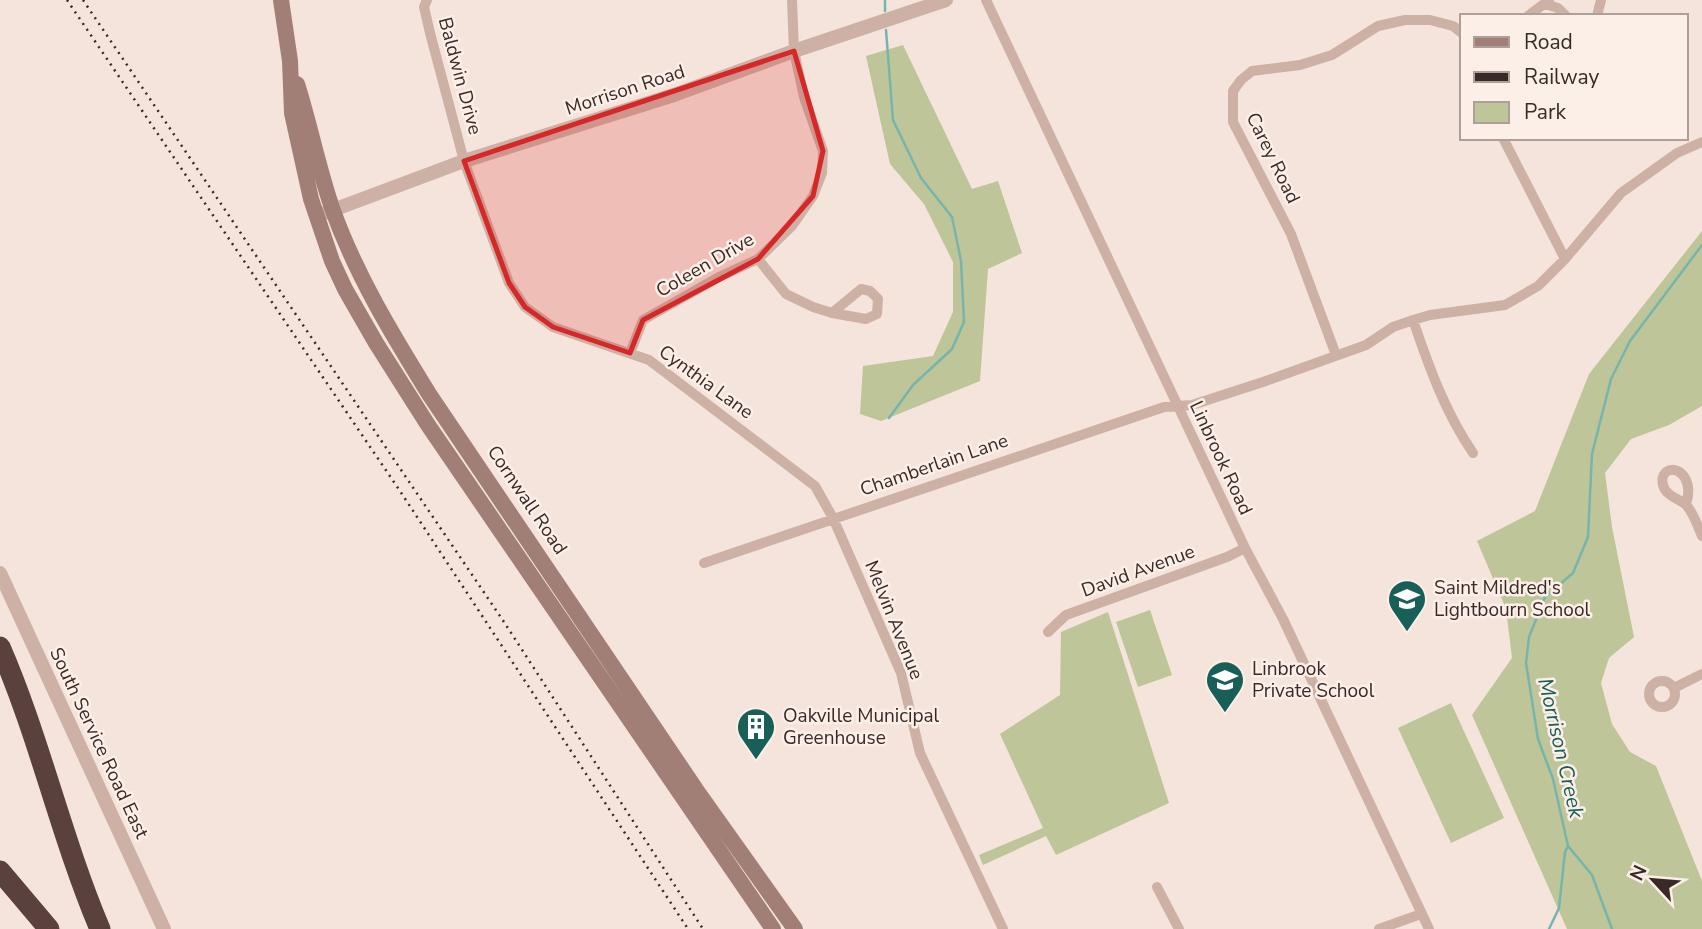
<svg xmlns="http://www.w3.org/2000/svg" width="1702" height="929" viewBox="0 0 1702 929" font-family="'Nunito Sans',sans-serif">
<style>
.green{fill:#bec599}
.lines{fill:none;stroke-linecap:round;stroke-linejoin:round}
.stream{stroke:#77b5ac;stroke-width:2.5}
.minor{stroke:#ceb1a5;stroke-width:10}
.tertiary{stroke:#ceb1a5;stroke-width:14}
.secondary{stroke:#a27f76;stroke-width:16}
.motorway{stroke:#5b413d;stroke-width:21}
.rail{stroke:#392a27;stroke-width:2.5;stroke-dasharray:2 5;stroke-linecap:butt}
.marked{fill:#d62828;fill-opacity:0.2;stroke:#d62828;stroke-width:5;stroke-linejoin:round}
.labels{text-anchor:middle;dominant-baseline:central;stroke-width:5;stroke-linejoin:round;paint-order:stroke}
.street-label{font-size:19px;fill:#392a27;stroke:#fbefe8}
.poi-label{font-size:19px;fill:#392a27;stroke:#fbefe8;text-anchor:start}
.water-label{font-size:21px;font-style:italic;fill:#185f58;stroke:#fbefe8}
</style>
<rect width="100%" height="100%" fill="#f4e4db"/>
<path class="green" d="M 903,45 L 972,189 L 998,181 L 1022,253 L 988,269 L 980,381 L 881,421 L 860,414 L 863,366 L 933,356 L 953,312 L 953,262 L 924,204 L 890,164 L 866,56 Z
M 1702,231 L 1702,406 L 1669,425 L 1631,439 L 1605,473 L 1612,527 L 1634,637 L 1609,658 L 1601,683 L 1612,724 L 1630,752 L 1656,766 L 1702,881 L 1702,929 L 1567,929 L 1472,715 L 1512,658 L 1506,609 L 1477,541 L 1535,511 L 1589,374 Z
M 1150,610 L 1172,675 L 1138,687 L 1116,622 Z
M 1108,612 L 1169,803 L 1056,855 L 1046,836 L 983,865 L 979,855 L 1043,828 L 1000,734 L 1060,695 L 1061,632 Z
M 1451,703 L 1504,818 L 1451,843 L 1398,728 Z"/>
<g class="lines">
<path class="stream" d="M 885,0 L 885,11
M 886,30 L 893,120 L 921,178 L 952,217 L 961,261 L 964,322 L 952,349 L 913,385 L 889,418
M 1549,929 L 1559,908 L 1565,852 L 1568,846
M 1612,929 L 1592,875 L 1568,846 L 1553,779 L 1538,739 L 1526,663 L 1529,637 L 1545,597 L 1573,573 L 1588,537 L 1592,454 L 1611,379 L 1630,341 L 1702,245"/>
<path class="minor" d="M 427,0 L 424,7 L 430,33 L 464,161 L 509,283 L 525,307 L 553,327 L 649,360 L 815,486 L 833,518 L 901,673 L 920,753 L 1003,929
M 986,0 L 1245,548 L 1283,619 L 1429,929
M 1545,4 L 1558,8 L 1566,16
M 1528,16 L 1549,0
M 1597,16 L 1601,0
M 1503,138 L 1565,259
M 758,259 L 786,294 L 813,307 L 832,313 L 866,319 L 877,314 L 878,299 L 870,291 L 861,289 L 832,313
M 1413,320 C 1429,367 1445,412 1473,453
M 630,353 L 643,320 L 719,277 L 758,259 L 792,226 L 813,196 L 822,173 L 823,151 L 804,97 L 794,51 L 792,0
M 1336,355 L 1291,234 L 1233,122 L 1233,91 L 1241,80 L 1252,71 L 1300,65 L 1332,55 L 1378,26 L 1405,20 L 1430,20 L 1453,26 L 1462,33
M 1686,504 C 1689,495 1690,487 1685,478 C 1677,464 1659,469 1663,485 C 1666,497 1681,499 1687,506 C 1694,514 1698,527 1702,536
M 704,563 L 1164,407 L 1192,405 L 1263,382 L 1366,345 L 1393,327 L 1413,320 L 1430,315 L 1505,305 L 1538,286 L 1565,259 L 1621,193 L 1677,153 L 1702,142
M 1048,632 L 1066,615 L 1227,557 L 1245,548
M1649 694a13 13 0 1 1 26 0a13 13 0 1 1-26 0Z
M 1674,688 L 1702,674
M 1157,887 L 1179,929
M 1379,929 L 1421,914"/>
<path class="tertiary" d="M 325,213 L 464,161 L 674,95 L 794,51 L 946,0
M 0,573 L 164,929"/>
<path class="secondary" d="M 281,0 L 290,61 L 292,113 L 311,199 L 332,261 L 345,289 L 376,343 L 428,425 L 773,929
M 297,84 C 310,125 318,167 332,208 C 356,275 392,334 429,394 L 699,794 L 795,929"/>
<path class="motorway" d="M 0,647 C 40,739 61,837 100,929
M 0,871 L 49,929"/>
<path class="rail" d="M 67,0 L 400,491 L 688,929
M 83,0 L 504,622 L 703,929"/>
</g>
<path class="marked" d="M 794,51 L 823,151 L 813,196 L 758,259 L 643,320 L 630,353 L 553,327 L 525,307 L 509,283 L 464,161 Z"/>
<defs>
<symbol id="school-pin" viewBox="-11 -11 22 30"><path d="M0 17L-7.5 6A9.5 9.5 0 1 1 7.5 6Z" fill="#185f58" stroke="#fbefe8"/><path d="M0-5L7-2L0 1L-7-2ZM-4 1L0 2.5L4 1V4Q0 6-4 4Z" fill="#fff"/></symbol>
<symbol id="building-pin" viewBox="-11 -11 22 30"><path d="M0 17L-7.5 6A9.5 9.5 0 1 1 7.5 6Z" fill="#185f58" stroke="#fbefe8"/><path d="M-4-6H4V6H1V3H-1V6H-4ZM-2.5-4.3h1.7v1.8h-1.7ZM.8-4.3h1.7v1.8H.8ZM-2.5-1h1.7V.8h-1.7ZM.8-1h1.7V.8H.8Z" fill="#fff"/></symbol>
</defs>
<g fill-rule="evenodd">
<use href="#school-pin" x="1385" y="577" width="44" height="60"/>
<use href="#school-pin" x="1203" y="658" width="44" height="60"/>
<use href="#building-pin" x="734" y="705" width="44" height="60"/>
</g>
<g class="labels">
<g class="street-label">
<text transform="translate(460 76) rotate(75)">Baldwin Drive</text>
<text transform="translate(625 90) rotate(-18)">Morrison Road</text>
<text transform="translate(1273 158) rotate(64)">Carey Road</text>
<text transform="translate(705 265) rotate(-30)">Coleen Drive</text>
<text transform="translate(706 382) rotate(36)">Cynthia Lane</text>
<text transform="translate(1221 458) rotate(65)">Linbrook Road</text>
<text transform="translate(934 465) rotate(-19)">Chamberlain Lane</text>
<text transform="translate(527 500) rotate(56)">Cornwall Road</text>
<text transform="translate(1138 571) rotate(-20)">David Avenue</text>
<text transform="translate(894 620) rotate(68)">Melvin Avenue</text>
<text transform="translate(99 743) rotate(65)">South Service Road East</text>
</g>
<g class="poi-label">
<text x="1434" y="588">Saint Mildred's<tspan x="1434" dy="22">Lightbourn School</tspan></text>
<text x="1252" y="669">Linbrook<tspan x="1252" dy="22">Private School</tspan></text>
<text x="783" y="716">Oakville Municipal<tspan x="783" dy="22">Greenhouse</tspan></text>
</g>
<g class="water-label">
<text transform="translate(1561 748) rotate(77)">Morrison Creek</text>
</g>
</g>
<rect x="1460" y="14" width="228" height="126" fill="#fbefe8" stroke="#ada09b" stroke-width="2"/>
<rect x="1474" y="37" width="35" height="10" fill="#a27f76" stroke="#ada09b" stroke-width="2"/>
<text x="1524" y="49" font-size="21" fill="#392a27">Road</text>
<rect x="1474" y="72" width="35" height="10" fill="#392a27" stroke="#ada09b" stroke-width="2"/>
<text x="1524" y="84" font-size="21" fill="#392a27">Railway</text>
<rect x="1474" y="102" width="35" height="21" fill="#bec599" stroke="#ada09b" stroke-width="2"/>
<text x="1524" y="119" font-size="21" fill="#392a27">Park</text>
<g transform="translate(1653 880) rotate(296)" stroke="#fbefe8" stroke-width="5" paint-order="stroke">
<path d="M0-5L12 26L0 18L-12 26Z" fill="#392a27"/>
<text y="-10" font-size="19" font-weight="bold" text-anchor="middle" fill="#392a27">N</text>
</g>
</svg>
